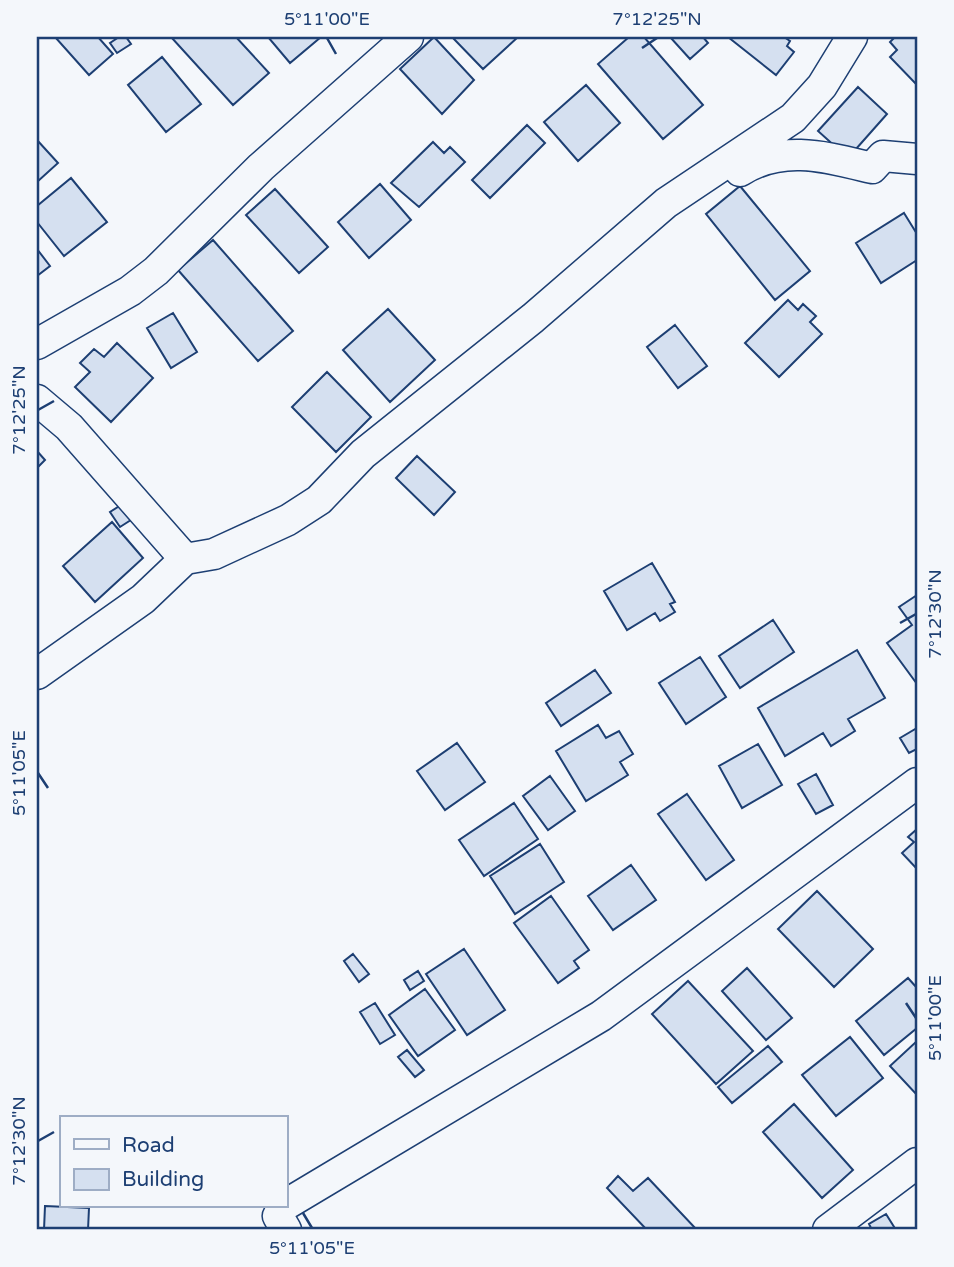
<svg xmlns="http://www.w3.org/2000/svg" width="954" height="1267" viewBox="0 0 954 1267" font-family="'Varela Round',sans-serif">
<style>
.building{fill:#d5e0f0;stroke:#1d3f73;stroke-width:2}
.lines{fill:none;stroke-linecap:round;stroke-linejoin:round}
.minor-casing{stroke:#1d3f73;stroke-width:33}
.minor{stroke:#f4f7fb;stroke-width:30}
.ticks{fill:none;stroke:#1d3f73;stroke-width:2.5}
.neatline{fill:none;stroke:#1d3f73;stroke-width:2.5}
.ticks-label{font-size:18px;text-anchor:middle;fill:#1d3f73}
</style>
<rect width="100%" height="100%" fill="#f4f7fb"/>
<path class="building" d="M 55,37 L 98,37 L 113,54 L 89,75 Z
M 119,37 L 126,37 L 131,44 L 117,53 L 110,43 Z
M 171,37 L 236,37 L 269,73 L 233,105 Z
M 268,37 L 321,37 L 290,63 Z
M 434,37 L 474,80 L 442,114 L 400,69 Z
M 452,37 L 518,37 L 483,69 Z
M 629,37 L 644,37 L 703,105 L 663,139 L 598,64 Z
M 670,37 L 703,37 L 708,43 L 690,59 Z
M 728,37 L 784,37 L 790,41 L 787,46 L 794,52 L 776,75 Z
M 895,37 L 917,37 L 917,85 L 890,57 L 897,50 L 890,42 Z
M 162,57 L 201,104 L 166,132 L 128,85 Z
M 586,85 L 620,123 L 578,161 L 544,122 Z
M 858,87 L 887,114 L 848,158 L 818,131 Z
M 527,125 L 545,143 L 490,198 L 472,180 Z
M 37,140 L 58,163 L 37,182 Z
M 433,142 L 444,153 L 450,147 L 465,162 L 419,207 L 391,183 Z
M 71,178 L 107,222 L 64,256 L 37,222 L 37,206 Z
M 380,184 L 411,220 L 369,258 L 338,222 Z
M 740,186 L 810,271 L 775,300 L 706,214 Z
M 275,189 L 328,247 L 299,273 L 246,215 Z
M 904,213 L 917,234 L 917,260 L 881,283 L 856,243 Z
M 213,240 L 293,331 L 258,361 L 178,270 Z
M 37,249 L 50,266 L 37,276 Z
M 788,300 L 798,310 L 803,304 L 816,316 L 810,322 L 822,334 L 779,377 L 745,343 Z
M 388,309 L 435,360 L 390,402 L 343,350 Z
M 173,313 L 197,352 L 171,368 L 147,328 Z
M 675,325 L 707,366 L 678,388 L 647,347 Z
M 117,343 L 153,378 L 111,422 L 75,387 L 90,372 L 80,363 L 94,349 L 104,357 Z
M 327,372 L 371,417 L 336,452 L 292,407 Z
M 37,451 L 45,460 L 37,468 Z
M 417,456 L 455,492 L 434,515 L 396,478 Z
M 124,503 L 134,518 L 120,527 L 110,512 Z
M 112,522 L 143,558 L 95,602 L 63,566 Z
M 652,563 L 675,602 L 670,604 L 675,612 L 660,621 L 655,613 L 627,630 L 604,591 Z
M 917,595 L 917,684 L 887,643 L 912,625 L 899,607 Z
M 773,620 L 794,652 L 740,688 L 719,656 Z
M 857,650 L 885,698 L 848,719 L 855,731 L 831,746 L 823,733 L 785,756 L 758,708 Z
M 700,657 L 726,697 L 686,724 L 659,683 Z
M 595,670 L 611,693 L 561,726 L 546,703 Z
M 598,725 L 606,738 L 619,731 L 633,754 L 620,762 L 628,775 L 586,801 L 556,751 Z
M 917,728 L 917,749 L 909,753 L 900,738 Z
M 457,743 L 485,782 L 445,810 L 417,771 Z
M 758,744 L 782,785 L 742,808 L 719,766 Z
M 816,774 L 833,805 L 816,814 L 798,784 Z
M 550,776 L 575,811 L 548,830 L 523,796 Z
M 687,794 L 734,860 L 706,880 L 658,814 Z
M 514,803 L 538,839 L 484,876 L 459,840 Z
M 917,829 L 917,869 L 902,853 L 914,842 L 908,837 Z
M 540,844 L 564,882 L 515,914 L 490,876 Z
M 631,865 L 656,900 L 613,930 L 588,896 Z
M 817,891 L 873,949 L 834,987 L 778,929 Z
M 551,896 L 589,950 L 574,961 L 579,968 L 558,983 L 514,923 Z
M 464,949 L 505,1010 L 467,1035 L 426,974 Z
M 353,954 L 369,974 L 359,982 L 344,961 Z
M 747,968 L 792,1018 L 766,1040 L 722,991 Z
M 418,971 L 424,981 L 410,990 L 404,980 Z
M 908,978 L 917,988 L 917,1028 L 884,1055 L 856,1021 Z
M 688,981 L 753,1051 L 716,1084 L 652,1014 Z
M 425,989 L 455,1030 L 418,1056 L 389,1015 Z
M 375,1003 L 395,1035 L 380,1044 L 360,1012 Z
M 850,1037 L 883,1078 L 836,1116 L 802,1075 Z
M 917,1041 L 917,1095 L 890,1066 Z
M 768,1046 L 782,1062 L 732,1103 L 718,1087 Z
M 407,1050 L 424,1070 L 415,1077 L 398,1057 Z
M 794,1104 L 853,1170 L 822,1198 L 763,1132 Z
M 618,1176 L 633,1191 L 648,1178 L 697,1230 L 647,1230 L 607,1188 Z
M 45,1206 L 89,1208 L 88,1230 L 44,1230 Z
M 886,1214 L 896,1230 L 872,1230 L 869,1224 Z"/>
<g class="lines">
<defs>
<path id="minor" d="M 740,171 C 783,144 826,157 872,168 L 883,156 L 917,159
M 37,344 L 130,291 L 156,271 L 261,167 L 408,37
M 37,400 L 69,427 L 185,559
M 37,674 L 143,599 L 185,559 L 214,554 L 288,520 L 319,500 L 363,454 L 533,318 L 666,203 L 793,118 L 822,86 L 852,37
M 285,1205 L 601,1016 L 917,783
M 284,1206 L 278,1216 L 286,1230
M 828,1230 L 917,1163"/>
</defs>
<use href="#minor" class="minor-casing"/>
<use href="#minor" class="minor"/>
</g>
<path class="ticks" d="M 327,38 L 336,54M 642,48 L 657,38M 38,410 L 54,401M 900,623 L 916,614M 38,773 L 48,788M 906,1003 L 916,1018M 38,1141 L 54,1132M 303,1213 L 312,1228"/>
<rect width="954" height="1267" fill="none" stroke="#f4f7fb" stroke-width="77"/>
<rect x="60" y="1116" width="228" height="91" fill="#f4f7fb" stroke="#9eadc5" stroke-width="2"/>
<rect x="74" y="1139" width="35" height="10" fill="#f4f7fb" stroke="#9eadc5" stroke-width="2"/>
<text x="122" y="1152" font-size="21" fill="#1d3f73">Road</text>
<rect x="74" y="1169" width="35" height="21" fill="#d5e0f0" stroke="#9eadc5" stroke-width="2"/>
<text x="122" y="1186" font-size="21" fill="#1d3f73">Building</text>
<rect x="38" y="38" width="878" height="1190" class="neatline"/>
<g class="ticks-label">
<text x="327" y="25">5°11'00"E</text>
<text x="657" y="25">7°12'25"N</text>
<text transform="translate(19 410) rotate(-90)" y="6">7°12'25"N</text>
<text transform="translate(935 614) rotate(-90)" y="6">7°12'30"N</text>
<text transform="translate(19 773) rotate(-90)" y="6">5°11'05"E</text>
<text transform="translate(935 1018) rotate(-90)" y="6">5°11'00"E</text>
<text transform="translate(19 1141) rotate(-90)" y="6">7°12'30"N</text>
<text x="312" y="1254">5°11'05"E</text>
</g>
</svg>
